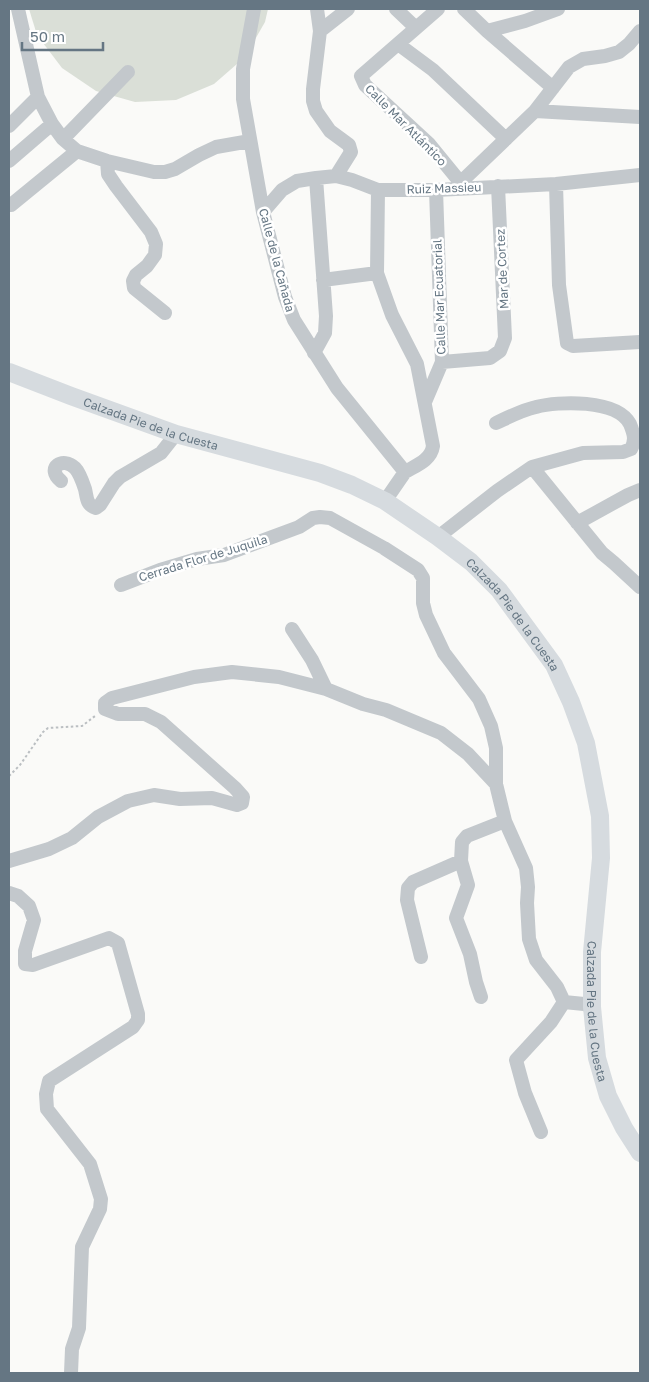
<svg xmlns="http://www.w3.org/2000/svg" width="649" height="1382" viewBox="0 0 649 1382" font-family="'Golos Text',sans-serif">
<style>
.green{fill:#dadfd7}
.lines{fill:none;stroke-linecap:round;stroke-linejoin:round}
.path{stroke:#bbbfc2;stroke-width:2;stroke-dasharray:2.5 2.5;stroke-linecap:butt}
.minor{stroke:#c3c8cc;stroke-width:14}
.major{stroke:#d6dbdf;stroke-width:18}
.labels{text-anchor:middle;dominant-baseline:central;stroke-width:5;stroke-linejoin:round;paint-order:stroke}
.street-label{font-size:12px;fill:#657683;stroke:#fff}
</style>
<rect width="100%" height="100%" fill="#fafaf8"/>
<path class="green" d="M 29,9 L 268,9 L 265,22 L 245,57 L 214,84 L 176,100 L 135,102 L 96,91 L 62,68 L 37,35 Z"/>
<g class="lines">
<path class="path" d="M 9,776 L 20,765 L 43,732 L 48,728 L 82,726 L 95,716"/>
<path class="minor" d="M 18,9 L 38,97 L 52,124 L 63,139 L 77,151 L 107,161 L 154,172 L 165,172 L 175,169 L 199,155 L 216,147 L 250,141
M 254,9 L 243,69 L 243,99 L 263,212 L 285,297 L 294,320 L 337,388 L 405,472 L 385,501
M 317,9 L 320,31 L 313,89 L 313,101 L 316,111 L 330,131 L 349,145 L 351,152 L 336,176
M 396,9 L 416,28
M 438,9 L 361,76 L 365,85 L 429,144 L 465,188
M 464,9 L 487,31 L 553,88
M 320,31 L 348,9
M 487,31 L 525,21 L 558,9
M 398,44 L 433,70 L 506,139
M 535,111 L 640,117
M 9,126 L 38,97
M 63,139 L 128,72
M 9,161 L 52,124
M 107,161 L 108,174 L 116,186 L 151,232 L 156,244 L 155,255 L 147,266 L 136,275 L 133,281 L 134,288 L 165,313
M 461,182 L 535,111 L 569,67 L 583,59 L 605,56 L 619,52 L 629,44 L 640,31
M 556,184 L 559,285 L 567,343 L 573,346 L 640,342
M 378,190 L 377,273 L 392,315 L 417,364 L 433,446 C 431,460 417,465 405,472
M 11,205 L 77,151
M 263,212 L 282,190 L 297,181 L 316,178 L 336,176 L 352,180 L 378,190 L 436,190 L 556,184 L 640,175
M 323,280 L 377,273
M 314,353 L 325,333 L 326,316 L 316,178
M 442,362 L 490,358 L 500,351 L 505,338 L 498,186
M 425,402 L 442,362 L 436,190
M 532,467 L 602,553 L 614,563 L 640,587
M 61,481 C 45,468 63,456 75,468 C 79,472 83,483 85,489 C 87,497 86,505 96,508 L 100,505 L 114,483 L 120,477 L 161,453 L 176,434
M 577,523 L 628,495 L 640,490
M 438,537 L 497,491 L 532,467 L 583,453 L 623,452 L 631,449 C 636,440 634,434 630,424 C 617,399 558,401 536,407 C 522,410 509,417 496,423
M 121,585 L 160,570 L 197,559 L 224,555 L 299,527 L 313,518 L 320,517 L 330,518 L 384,548 L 418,570 L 423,578 L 423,603 L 426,615 L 444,653 L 479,699 L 491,726 L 496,748 L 496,784 L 505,821 L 526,868 L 528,887 L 527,903 L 529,939 L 536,960 L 557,987 L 564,1002
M 292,629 L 312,660 L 326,689
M 9,861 L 49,849 L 72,838 L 98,817 L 128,801 L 154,795 L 180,799 L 212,798 L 237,805 L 242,803 L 243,797 L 235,788 L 161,722 L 145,714 L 118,714 L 105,709 L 105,703 L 112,698 L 194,677 L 232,672 L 279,677 L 326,689 L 363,704 L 386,710 L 441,733 L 468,754 L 496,784
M 9,893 L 18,896 L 29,906 L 34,920 L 25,951 L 25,964 L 33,965 L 109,938 L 118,943 L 138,1014 L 138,1020 L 133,1027 L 49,1081 L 46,1094 L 47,1109 L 90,1164 L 101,1199 L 100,1209 L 82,1247 L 79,1328 L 72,1349 L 71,1373
M 421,957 L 407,900 L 408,888 L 413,882 L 461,861
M 481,997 L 476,982 L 470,954 L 456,918 L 468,885 L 461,861 L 462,842 L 467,836 L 505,821
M 564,1002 L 584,1004 L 592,1007
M 541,1132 L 525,1093 L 516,1060 L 551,1022 L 564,1002"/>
<path class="major" id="s1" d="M 9,372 L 71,396 L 176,434 L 320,473 L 352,485 L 385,501 L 438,537 L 471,562 L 499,590 L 554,665 L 571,702 L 586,743 L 600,816 L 601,858 L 592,952 L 592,1007 L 597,1058 L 608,1096 L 624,1128 L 640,1153"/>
</g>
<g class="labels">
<g class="street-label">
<text transform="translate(406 125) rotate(45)">Calle Mar Atlántico</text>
<text transform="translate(444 188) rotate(-2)">Ruiz Massieu</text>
<text transform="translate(277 260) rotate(75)">Calle de la Cañada</text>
<text transform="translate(502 269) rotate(-93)">Mar de Cortez</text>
<text transform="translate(439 297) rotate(-92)">Calle Mar Ecuatorial</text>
<text stroke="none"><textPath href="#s1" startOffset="151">Calzada Pie de la Cuesta</textPath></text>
<text transform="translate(203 558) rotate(-17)">Cerrada Flor de Juquila</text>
<text stroke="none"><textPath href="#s1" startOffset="571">Calzada Pie de la Cuesta</textPath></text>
<text stroke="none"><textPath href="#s1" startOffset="991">Calzada Pie de la Cuesta</textPath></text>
</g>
</g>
<rect width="649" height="1382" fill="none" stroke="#657683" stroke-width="20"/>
<path d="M22 42v8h81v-8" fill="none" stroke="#657683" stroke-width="2.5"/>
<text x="30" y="42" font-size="15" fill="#657683" stroke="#ffffff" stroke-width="4" paint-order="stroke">50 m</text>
</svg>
